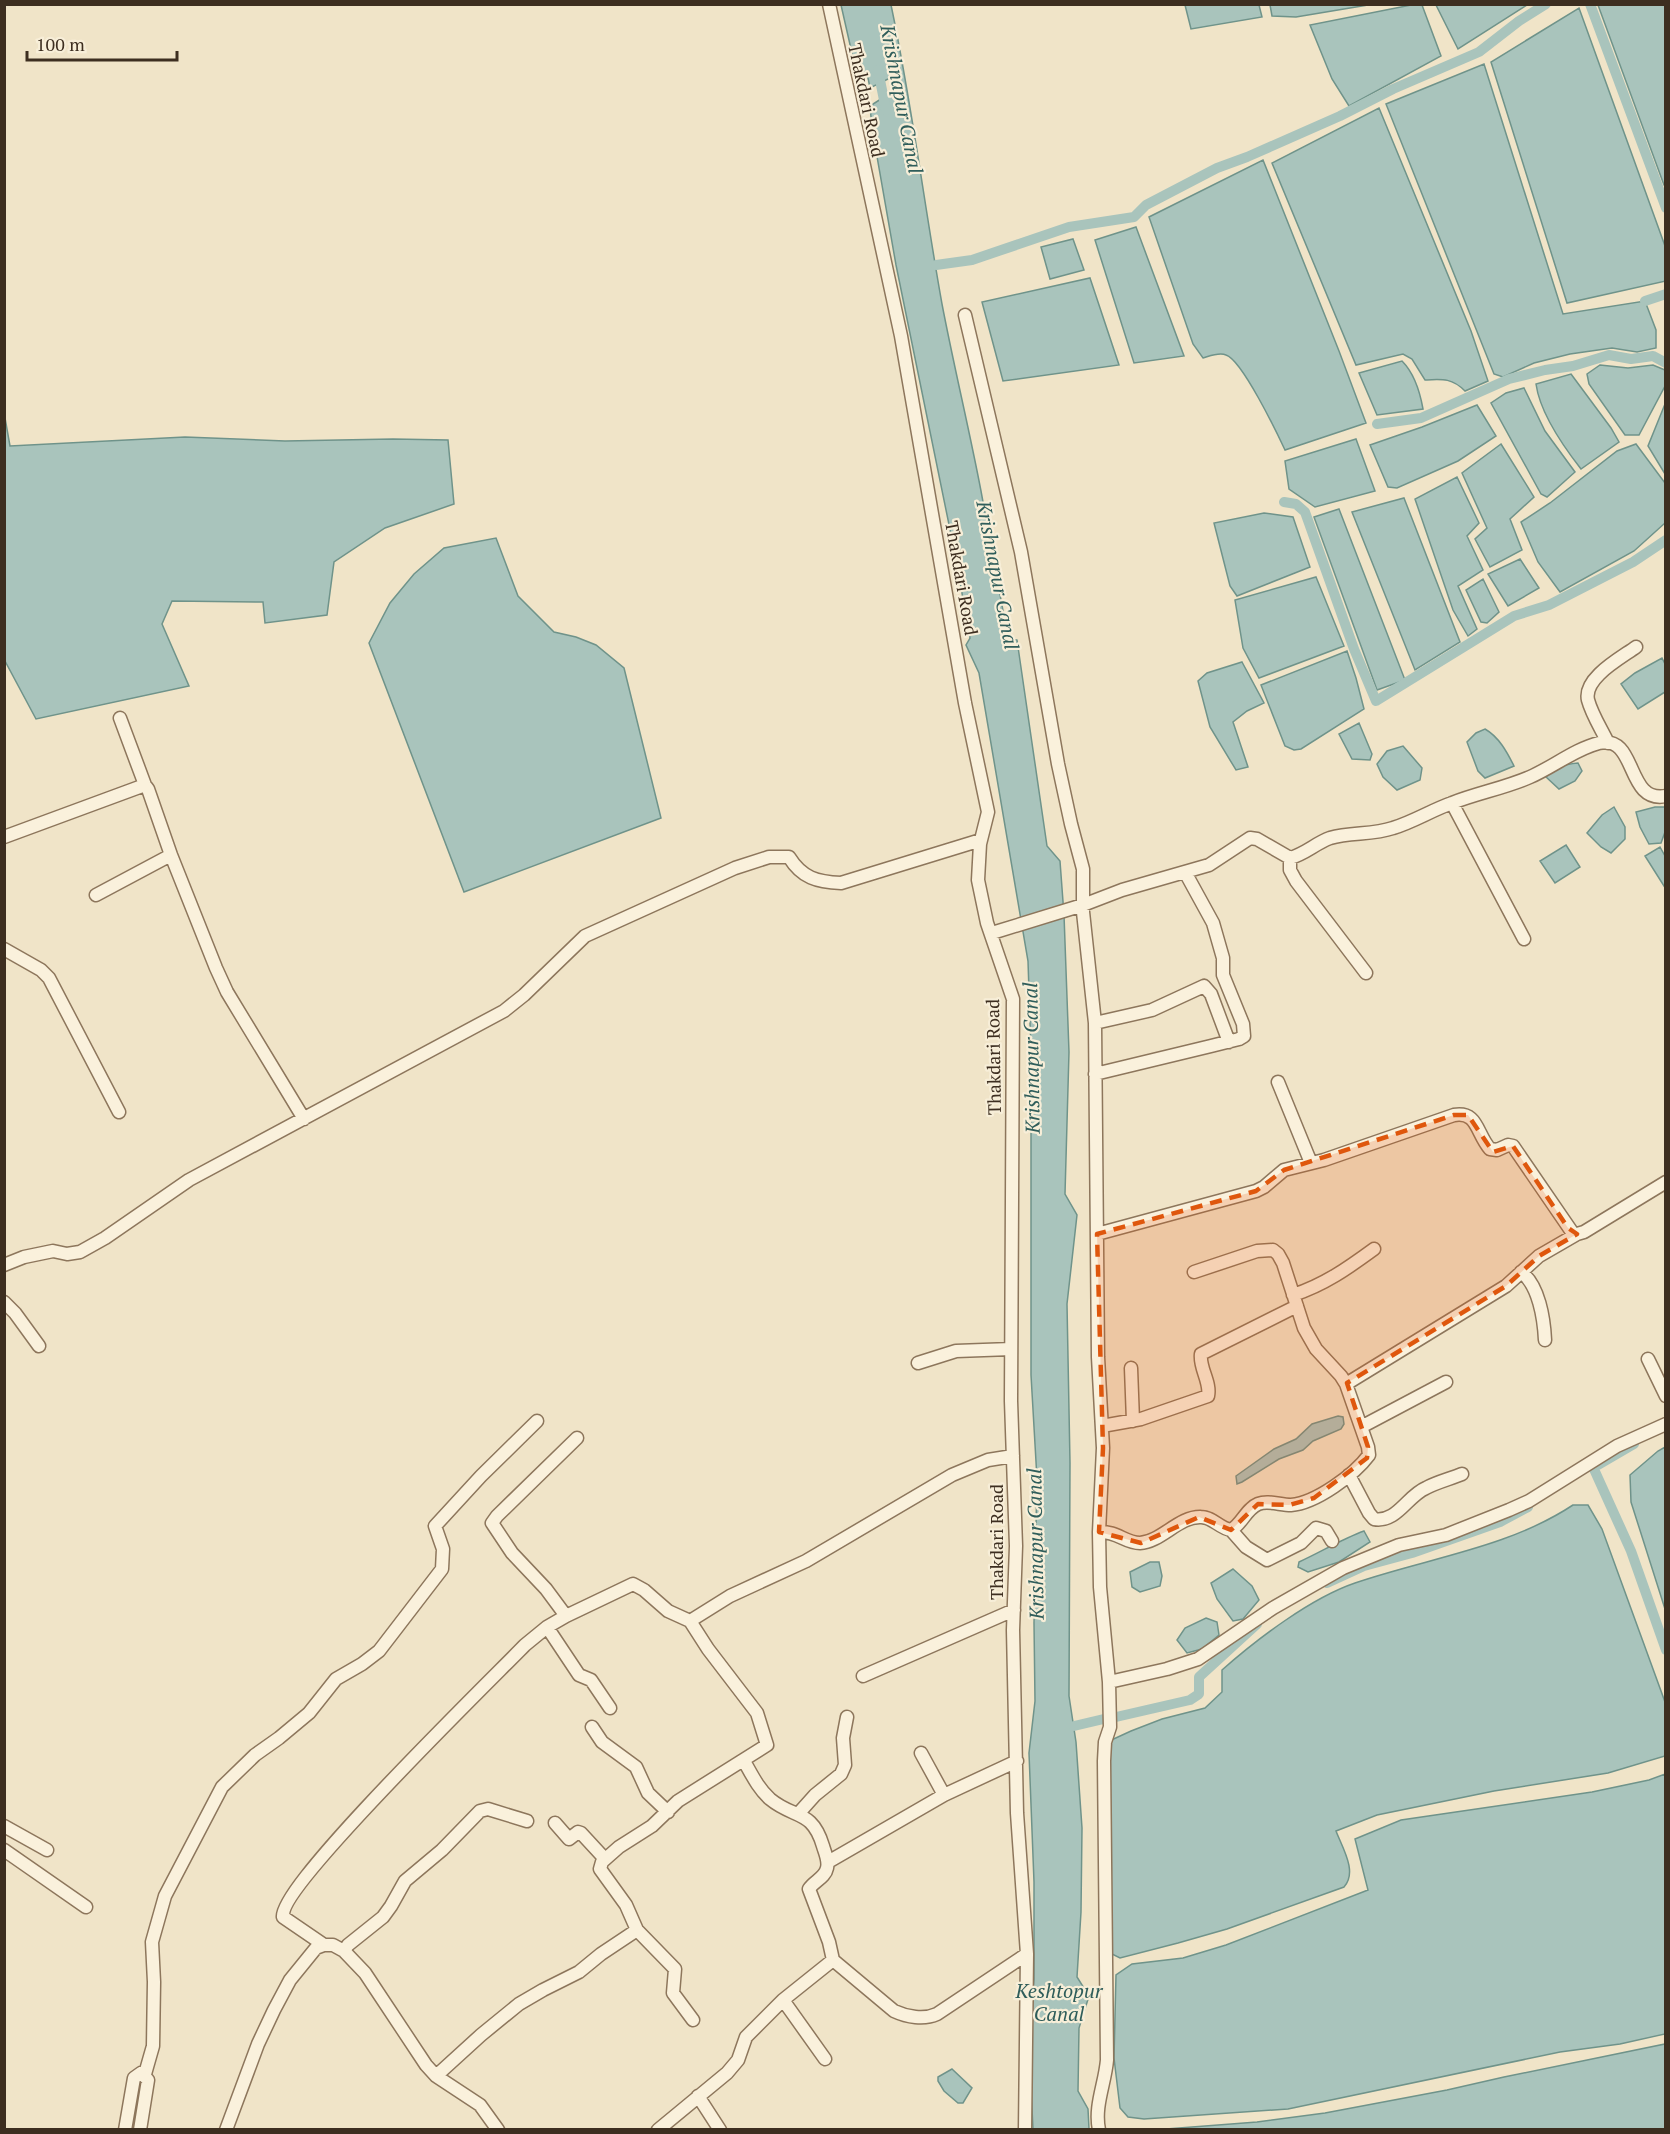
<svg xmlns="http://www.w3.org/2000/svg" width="1670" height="2134" viewBox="0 0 1670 2134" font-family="'PT Serif',serif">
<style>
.water{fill:#a9c4bc;stroke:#6f938a;stroke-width:1.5}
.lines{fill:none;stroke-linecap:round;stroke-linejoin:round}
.canal{stroke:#a9c4bc;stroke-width:10}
.minor-casing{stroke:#8d765c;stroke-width:15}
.minor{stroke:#faf1dc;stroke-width:12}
.marked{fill:#df570d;fill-opacity:0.2;stroke:#df570d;stroke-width:4.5;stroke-dasharray:12 8;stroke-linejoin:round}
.labels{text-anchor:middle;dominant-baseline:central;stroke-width:4.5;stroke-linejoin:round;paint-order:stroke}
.street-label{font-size:18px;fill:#3d2e20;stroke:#f7eed8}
.water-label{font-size:20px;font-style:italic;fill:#2f5d5a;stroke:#f7eed8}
</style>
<rect width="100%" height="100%" fill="#f0e4c8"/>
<path class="water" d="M 841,5 L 891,5 C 912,104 924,204 942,304 C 954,367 969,428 981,491 C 990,540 999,589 1008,638 L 1017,640 L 1047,846 L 1060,861 L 1064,915 L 1069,1052 L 1065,1194 L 1077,1215 L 1067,1304 L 1070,1463 L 1069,1696 L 1076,1742 L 1082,1828 L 1081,1912 L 1077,1977 L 1089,1996 L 1079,2028 L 1078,2091 L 1088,2109 L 1089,2129 L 1033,2129 L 1029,2049 L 1034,1979 L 1034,1882 L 1029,1753 L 1035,1701 L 1034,1623 L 1037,1479 L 1031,1375 L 1031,1052 L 1028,961 L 979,673 L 966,645 L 970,638 L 955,554 L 896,265 L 872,128 L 870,106 L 884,97 L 899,94 L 892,77 L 870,88 L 867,73 L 856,71 Z
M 1185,5 L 1259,5 L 1262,17 L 1191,29 Z
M 1270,5 L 1270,4 L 1368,5 L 1296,17 L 1272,16 Z
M 1411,5 L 1422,5 L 1441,56 L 1349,106 L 1332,79 L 1310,25 Z
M 1436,5 L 1527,5 L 1458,49 Z
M 1598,5 L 1665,5 L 1665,185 L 1664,185 Z
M 1579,8 L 1665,246 L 1666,281 L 1567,303 L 1491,62 Z
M 1484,64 L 1563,314 L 1645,301 L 1656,330 L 1656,348 L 1637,352 L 1612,348 L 1570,354 L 1534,363 L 1503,377 L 1494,374 L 1386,104 Z
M 1379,108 L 1471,331 L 1488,381 L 1465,391 C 1452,378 1443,379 1425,380 L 1412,359 L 1403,354 L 1356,365 L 1272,163 Z
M 1263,160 L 1339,351 L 1366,423 L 1285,450 C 1277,433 1242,360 1226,355 C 1219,352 1210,356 1203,358 L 1193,344 L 1149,217 Z
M 1136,227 L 1184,356 L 1134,363 L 1095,240 Z
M 1073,239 L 1084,270 L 1050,279 L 1041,247 Z
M 1090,278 L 1119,365 L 1003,381 L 982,302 Z
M 1402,361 C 1414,373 1420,392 1423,409 L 1377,415 L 1359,373 Z
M 1600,365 L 1628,368 L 1653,365 L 1665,370 L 1665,386 L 1639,435 L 1625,435 L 1589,384 L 1587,374 Z
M 1571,374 L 1611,428 L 1619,442 L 1581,469 C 1563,446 1540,413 1536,384 Z
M 1524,388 L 1545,431 L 1575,472 L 1547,497 L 1541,494 L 1491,403 L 1506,393 Z
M 1665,404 L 1665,474 L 1648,446 Z
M 1477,405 L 1496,436 L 1458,461 L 1397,488 L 1388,487 L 1370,445 L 1422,427 Z
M 5,418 L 10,446 L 185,437 L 285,441 L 393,439 L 448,440 L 454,504 L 385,528 L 334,562 L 327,615 L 265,623 L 263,602 L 172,601 L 162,624 L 189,686 L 36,719 L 5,661 Z
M 1356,439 L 1375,491 L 1315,507 L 1289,489 L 1285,461 Z
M 1501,444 L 1534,497 L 1510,519 L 1522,550 L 1490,567 L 1475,539 L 1487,528 L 1462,473 Z
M 1636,444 L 1665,483 L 1665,523 L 1634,551 L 1560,592 L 1538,562 L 1521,522 L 1550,503 L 1617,451 Z
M 1457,477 L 1479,523 L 1467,536 L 1483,570 L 1458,586 L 1477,629 L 1468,636 L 1453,610 L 1415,499 Z
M 1404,498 L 1460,642 L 1415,670 L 1352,512 Z
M 1339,509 L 1405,680 L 1377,690 L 1314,517 Z
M 1264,513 L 1293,517 L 1310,567 L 1237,596 L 1230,586 L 1214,523 Z
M 496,538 L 518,596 L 554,632 L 576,637 L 596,645 L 624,668 L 661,818 L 464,892 L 369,643 L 390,603 L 414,574 L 444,548 Z
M 1520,559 L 1539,588 L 1508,606 L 1488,574 Z
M 1316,577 L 1344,646 L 1259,678 L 1243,648 L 1235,600 Z
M 1483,579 L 1499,612 L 1487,623 L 1481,622 L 1466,590 Z
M 1347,651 L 1356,678 L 1364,709 L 1301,749 L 1294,750 L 1285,746 L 1261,685 Z
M 1662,658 L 1665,664 L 1665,692 L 1638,709 L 1621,684 L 1635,673 Z
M 1242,662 L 1264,703 L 1247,711 L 1233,722 L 1248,767 L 1236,770 L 1210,727 L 1198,681 L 1207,673 Z
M 1359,723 L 1372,754 L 1370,760 L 1352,759 L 1339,734 Z
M 1485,729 C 1499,737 1507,752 1514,766 L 1485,778 L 1478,771 L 1467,742 L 1476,733 Z
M 1403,746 L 1422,768 L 1420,780 L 1397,790 L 1383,777 L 1377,764 L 1387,751 Z
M 1578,763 L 1582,771 L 1575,781 L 1559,789 L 1546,777 C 1554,767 1566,764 1578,763 Z
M 1614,807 L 1625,827 L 1625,839 L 1611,853 L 1601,847 L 1587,833 L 1602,815 Z
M 1655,807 L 1665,807 L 1665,832 L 1661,843 L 1649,844 L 1640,827 L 1636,812 Z
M 1566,845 L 1580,867 L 1555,883 L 1540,861 Z
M 1660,847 L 1665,856 L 1665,885 L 1664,886 L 1645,856 Z
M 1338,1416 L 1343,1417 L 1344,1424 L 1341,1429 L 1313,1441 L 1303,1450 L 1279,1459 L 1242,1482 L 1237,1484 L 1236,1476 L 1274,1449 L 1296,1439 L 1312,1424 Z
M 1665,1447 L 1665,1609 L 1631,1502 L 1630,1475 L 1658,1451 Z
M 1573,1505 L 1588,1505 L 1602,1529 L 1665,1702 L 1665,1756 L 1608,1773 L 1494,1791 L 1377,1815 L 1336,1831 C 1342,1847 1358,1872 1344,1887 L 1227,1929 L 1178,1943 L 1120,1958 L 1110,1953 L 1107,1742 L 1131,1731 L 1162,1719 L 1205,1708 L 1222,1692 L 1222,1670 C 1257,1639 1311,1598 1355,1583 C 1428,1558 1508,1548 1573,1505 Z
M 1364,1531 L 1370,1542 L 1339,1562 L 1308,1572 L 1298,1567 L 1299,1562 C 1321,1552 1342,1539 1364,1531 Z
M 1150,1562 L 1159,1562 L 1162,1576 L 1160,1586 L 1140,1592 L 1132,1587 L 1130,1572 Z
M 1233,1569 L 1252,1586 L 1259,1600 L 1243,1619 L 1233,1621 L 1217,1599 L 1211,1583 Z
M 1206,1618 L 1217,1622 L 1219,1635 L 1202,1649 L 1187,1653 L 1177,1640 L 1185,1628 Z
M 1665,1774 L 1665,2034 L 1620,2044 L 1560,2052 L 1288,2109 L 1144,2119 L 1128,2117 L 1120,2108 L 1114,2058 L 1116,1975 L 1132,1964 L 1183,1958 L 1226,1945 L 1368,1890 L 1355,1839 L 1401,1820 L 1592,1792 L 1649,1780 Z
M 1665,2044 L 1665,2129 L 1166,2129 L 1257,2122 L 1325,2113 L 1447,2090 L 1504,2077 Z
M 952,2069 L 972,2088 L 963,2103 L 958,2103 L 944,2091 L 938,2081 L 938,2077 Z"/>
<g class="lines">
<path class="canal" d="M 1590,4 L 1666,208
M 878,70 L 886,110
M 936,265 L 972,260 L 1069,227 L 1134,217 L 1146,205 L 1217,168 L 1247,157 L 1340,116 L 1393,89 L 1479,52 L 1519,21 L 1546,4
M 1645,301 L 1666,294
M 1377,424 L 1421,418 L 1509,379 L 1545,370 L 1573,366 L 1609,355 L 1631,359 L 1653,356 L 1666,363
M 1284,502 L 1296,504 L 1305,512 L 1354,649 L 1376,701 L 1514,616 L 1549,605 L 1633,562 L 1666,540
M 1598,1465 L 1634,1444
M 1593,1467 L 1631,1551 L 1666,1650
M 1327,1583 L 1364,1566 L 1412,1553 L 1500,1522 L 1528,1507
M 1116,1717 L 1190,1700 L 1199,1694 L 1199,1677 L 1257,1624
M 1074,1726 L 1108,1718"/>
<defs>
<path id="minor" d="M 829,4 L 901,336 L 965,703 L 988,812 L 980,844 L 978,880 L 987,923 L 1013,999 L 1011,1401 L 1016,1546 L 1013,1630 L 1017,1813 L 1027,1954 L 1025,2130
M 965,315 L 1021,552 L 1058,764 L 1071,824 L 1083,869 L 1083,912 L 1095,1023 L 1098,1357 L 1103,1448 L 1099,1532 L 1100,1587 L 1109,1682 L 1110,1727 L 1105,1742 L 1104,1761 L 1107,2060 C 1105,2084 1094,2106 1099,2130
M 120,718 L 145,785
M 1608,743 C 1602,730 1592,715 1588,700 C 1583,678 1621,658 1636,647
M 1452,803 L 1524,939
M 4,837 L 145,785 L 148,789 L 171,855 L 216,968 L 227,992 L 304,1119
M 1290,858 L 1290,870 L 1296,881 L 1366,973
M 96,895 L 171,855
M 992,933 L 1083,905 L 1122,890 L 1209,865 L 1250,838 L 1257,839 L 1290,858 C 1305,854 1316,843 1330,838 C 1351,832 1373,835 1393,828 C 1413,822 1432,810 1452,803 C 1477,793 1505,788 1530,777 C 1553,767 1575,749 1599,743 C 1638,734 1625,804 1666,796
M 4,949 L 41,970 L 49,978 L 119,1112
M 1095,1023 L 1152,1010 L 1204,986 L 1211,994 L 1229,1042
M 1095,1074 L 1211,1046 L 1239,1039 L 1244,1036 L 1243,1024 L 1223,975 L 1223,958 L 1213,923 L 1185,872
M 1278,1082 L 1311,1163
M 1097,1234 L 1256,1191 L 1264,1187 L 1284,1170 L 1324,1160 L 1454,1115 C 1478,1111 1476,1133 1490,1149 L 1497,1150 L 1508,1145 L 1513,1146 L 1572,1232 L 1577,1234 L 1584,1232 L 1666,1182
M 4,1265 L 24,1257 L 53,1251 L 67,1254 L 80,1252 L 105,1238 L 189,1180 L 504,1011 L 524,995 L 585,936 L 735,868 L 769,857 L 789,857 C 802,878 817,882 841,883 L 981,840
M 1521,1272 C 1539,1285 1544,1319 1545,1340
M 1293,1295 C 1324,1285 1348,1268 1374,1249
M 4,1302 L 15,1313 L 39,1346
M 1648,1359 L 1666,1396
M 918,1363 L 956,1351 L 1011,1349
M 1131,1368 L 1133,1421
M 1346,1384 L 1506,1286 L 1539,1256 L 1577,1234
M 1102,1426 L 1141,1419 L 1208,1396 C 1211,1382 1199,1368 1201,1354 L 1297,1306
M 1361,1427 L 1446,1382
M 1349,1475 L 1369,1513 L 1374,1519 C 1397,1523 1407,1496 1426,1488 C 1437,1482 1450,1479 1462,1474
M 1231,1530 L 1246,1547 L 1267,1560 L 1301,1543 L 1316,1528 L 1326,1531 L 1332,1541
M 1099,1532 C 1117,1531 1125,1543 1140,1543 C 1161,1542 1179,1516 1201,1517 C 1213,1517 1219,1528 1231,1530 C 1242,1524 1246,1509 1258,1504 C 1268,1500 1280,1505 1291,1505 C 1316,1503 1354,1475 1369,1455 L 1368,1447 L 1346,1384 L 1341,1376 L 1316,1349 L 1304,1328 L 1283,1263 L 1278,1254 L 1273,1250 L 1257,1251 L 1194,1272
M 566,1616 L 546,1589 L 512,1553 L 492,1523 L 497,1516 L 577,1438
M 547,1627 L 579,1675 L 591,1680 L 610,1708
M 863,1676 L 1014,1610
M 1109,1682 L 1167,1669 L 1198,1659 L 1273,1608 L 1343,1568 L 1399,1545 L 1446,1535 L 1509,1510 L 1529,1501 L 1617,1446 L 1666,1424
M 592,1727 L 602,1742 L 636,1767 L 648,1793 L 668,1812
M 921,1753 L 944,1795
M 798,1814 L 815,1795 L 841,1774 L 845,1765 L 843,1738 L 847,1717
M 555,1823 L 569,1839 L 578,1832 L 581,1833 L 605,1859
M 4,1826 L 47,1850
M 4,1850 L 86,1907
M 828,1862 L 944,1795 L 1017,1761
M 637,1930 L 675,1969 L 673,1993 L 693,2020
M 324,1945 L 283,1917 C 278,1887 492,1679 525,1645 L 547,1627 L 566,1616 L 633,1584 L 644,1590 L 668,1611 L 690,1621
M 344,1951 L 348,1945 L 383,1917 L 391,1906 L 405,1881 L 442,1850 L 480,1811 L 488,1809 L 527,1821
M 833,1960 L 894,2011 C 907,2017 924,2020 937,2014 L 1027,1954
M 783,2000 L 825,2059
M 145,2074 L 153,2046 L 154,1982 L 152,1942 L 165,1896 L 222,1787 L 255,1755 L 279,1738 L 309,1713 L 336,1679 L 362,1664 L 379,1651 L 442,1569 L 443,1549 L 435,1526 L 481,1476 L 537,1421
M 436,2076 L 481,2035 L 519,2004 L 543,1990 L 579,1972 L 601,1954 L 637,1930 L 626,1905 L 600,1869 L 602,1862 L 619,1847 L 652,1826 L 678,1801 L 767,1745 L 757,1713 L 708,1649 L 690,1621 L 730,1596 L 806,1561 L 952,1475 L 988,1460 L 1013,1456
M 698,2096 L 720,2130
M 125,2130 L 134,2078 L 141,2073 L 148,2080 L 140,2130
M 226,2130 L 258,2044 L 274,2010 L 290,1980 L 316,1948 L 324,1945 L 333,1945 L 344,1951 L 365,1973 L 426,2065 L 436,2076 L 480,2105 L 498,2130
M 658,2130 L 727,2073 L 738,2060 L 746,2037 L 783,2000 L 833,1960 L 829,1942 L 809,1889 C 814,1881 825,1878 827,1868 C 829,1861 825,1853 823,1846 C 812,1809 794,1819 770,1799 C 758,1788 752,1775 744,1761"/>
</defs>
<use href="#minor" class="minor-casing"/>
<use href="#minor" class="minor"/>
</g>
<path class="marked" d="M 1454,1115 L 1468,1115 L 1493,1152 L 1513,1146 L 1568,1228 L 1577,1234 L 1539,1256 L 1506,1286 L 1347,1383 L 1368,1447 L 1367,1458 L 1314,1498 L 1289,1505 L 1258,1504 L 1231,1530 L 1199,1517 L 1141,1543 L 1099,1532 L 1103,1448 L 1097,1234 L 1256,1191 L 1284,1170 Z"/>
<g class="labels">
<g class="street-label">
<text transform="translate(867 100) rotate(78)">Thakdari Road</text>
<text transform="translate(962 578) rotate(80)">Thakdari Road</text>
<text transform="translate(993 1057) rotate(-91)">Thakdari Road</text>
<text transform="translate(996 1542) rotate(-90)">Thakdari Road</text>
</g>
<g class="water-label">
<text transform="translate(902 99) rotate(79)">Krishnapur Canal</text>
<text transform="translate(998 575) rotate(79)">Krishnapur Canal</text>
<text transform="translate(1031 1058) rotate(-91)">Krishnapur Canal</text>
<text transform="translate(1035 1544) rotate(-91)">Krishnapur Canal</text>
<text x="1059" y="1990">Keshtopur<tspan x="1059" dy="23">Canal</tspan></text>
</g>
</g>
<rect width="1670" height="2134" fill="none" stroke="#3d2e20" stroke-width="12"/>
<path d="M27 51v9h150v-9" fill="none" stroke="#3d2e20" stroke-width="3"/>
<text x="36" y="51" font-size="18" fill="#3d2e20" stroke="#f7eed8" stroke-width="4.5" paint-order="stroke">100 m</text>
</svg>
